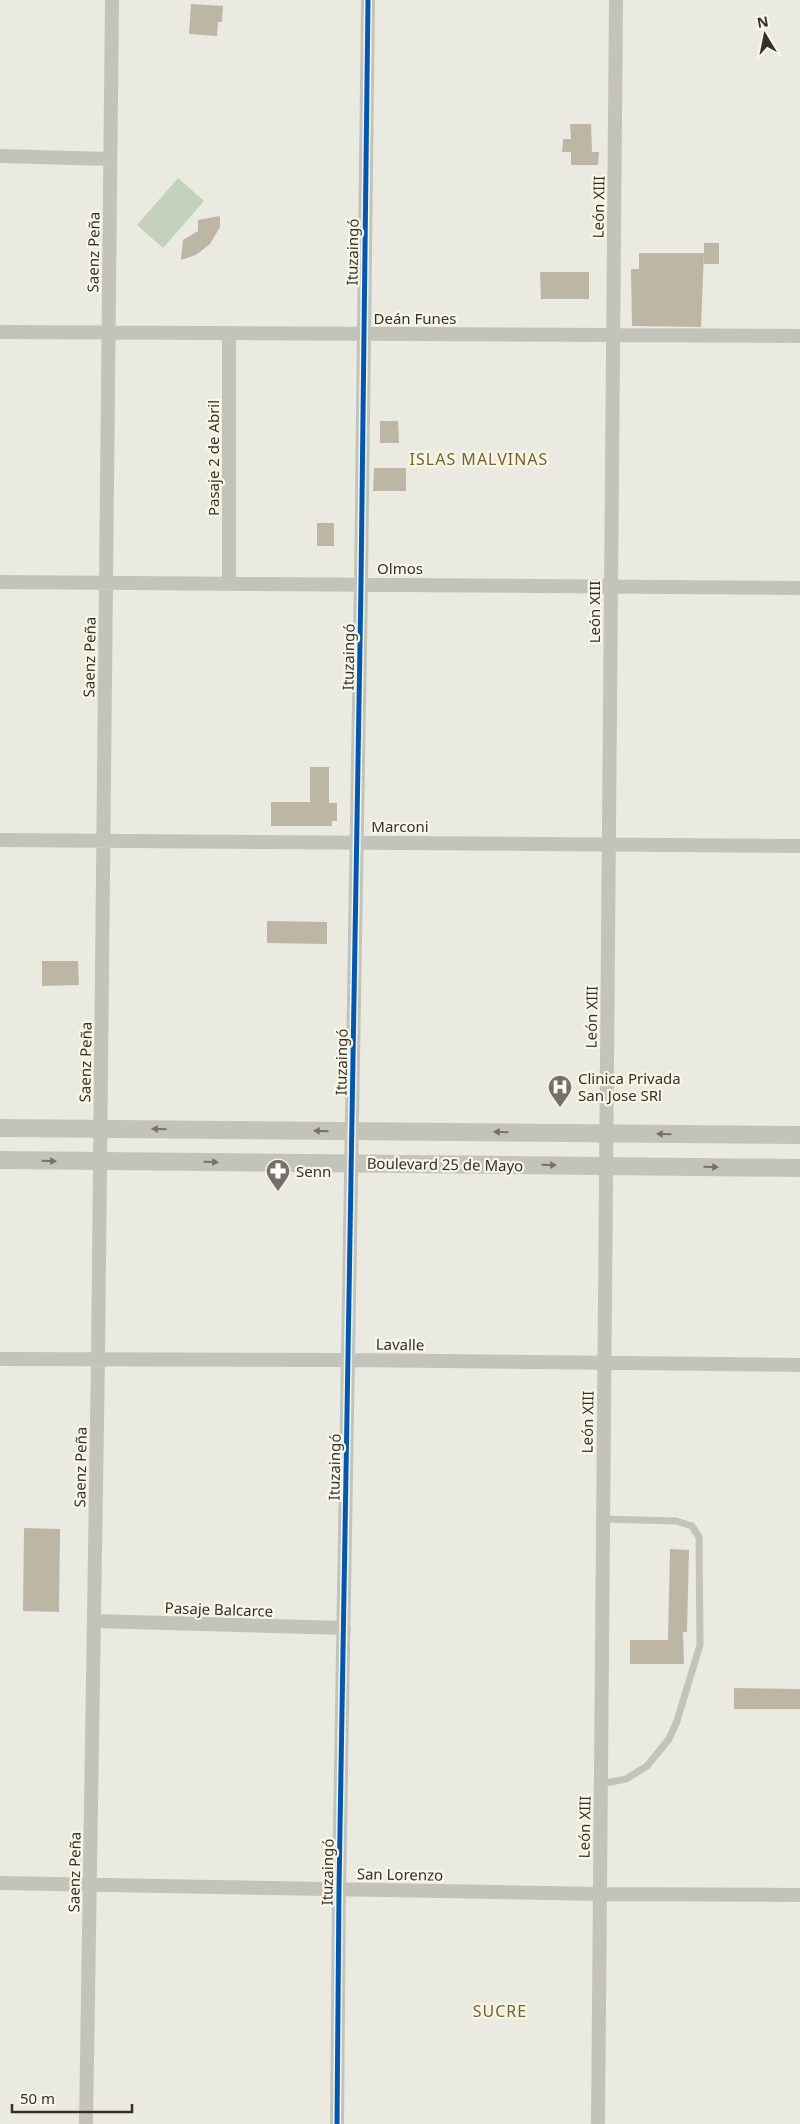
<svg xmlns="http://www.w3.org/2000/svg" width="800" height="2124" viewBox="0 0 800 2124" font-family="'Noto Sans',sans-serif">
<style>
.green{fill:#c4d1bc}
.building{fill:#bdb6a4}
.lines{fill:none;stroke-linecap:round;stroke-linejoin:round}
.service{stroke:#c4c3b9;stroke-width:7}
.minor{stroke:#c4c3b9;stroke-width:14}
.tertiary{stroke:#c4c3b9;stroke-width:18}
.cycleway-casing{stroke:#f7f7e8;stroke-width:8}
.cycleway{stroke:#0057b8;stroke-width:5}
.oneway{fill:#757369}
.labels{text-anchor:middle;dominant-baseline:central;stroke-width:4.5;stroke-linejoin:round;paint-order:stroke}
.street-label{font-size:15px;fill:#343128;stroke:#f7f7e8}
.poi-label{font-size:15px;fill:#343128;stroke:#f7f7e8;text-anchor:start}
.neighbourhood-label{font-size:16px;letter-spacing:1px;fill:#7a602a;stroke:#f7f7e8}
</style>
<rect width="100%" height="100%" fill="#ebeae0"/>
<path class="green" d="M 178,178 L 204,201 L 163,248 L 137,225 Z"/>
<path class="building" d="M 191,4 L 223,6 L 222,22 L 218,22 L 217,36 L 189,34 Z
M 570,124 L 591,124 L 592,152 L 599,152 L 598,165 L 571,165 L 571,152 L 562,152 L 563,139 L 571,139 Z
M 220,216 L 220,227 L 210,244 L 196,255 L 181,260 L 183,240 L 198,231 L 198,220 Z
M 704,243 L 719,243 L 719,264 L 704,264 Z
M 639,253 L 704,253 L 701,327 L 632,326 L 631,269 L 639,269 Z
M 540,272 L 589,272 L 589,299 L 541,299 Z
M 380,421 L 398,421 L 399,443 L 380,443 Z
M 374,468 L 406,468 L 406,491 L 373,491 Z
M 317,523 L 334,523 L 334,546 L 317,546 Z
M 310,767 L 329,767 L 329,803 L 337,803 L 337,821 L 332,821 L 332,826 L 271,826 L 271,802 L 310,802 Z
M 267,921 L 327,922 L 327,944 L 267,943 Z
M 42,961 L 78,961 L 79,985 L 42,986 Z
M 24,1528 L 60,1529 L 59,1612 L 23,1611 Z
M 670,1549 L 689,1550 L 687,1632 L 683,1632 L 684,1664 L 630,1664 L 630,1640 L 668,1640 Z
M 734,1688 L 800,1689 L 800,1709 L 734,1709 Z"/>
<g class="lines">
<path class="service" d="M 600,1784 L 626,1779 L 647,1766 L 669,1739 L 677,1721 L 700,1645 L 699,1537 L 692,1526 L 676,1521 L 603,1519"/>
<path class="minor" d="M 0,156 L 110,159
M 0,332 L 800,336
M 0,582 L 800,588
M 229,584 L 229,333
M 0,840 L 800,846
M 0,1359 L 348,1360 L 800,1365
M 94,1621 L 344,1628
M 0,1883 L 599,1894 L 800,1895
M 86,2124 L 98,1360 L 112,0
M 337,2124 L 339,1889 L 361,584 L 368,0
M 598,2124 L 616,0"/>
<path class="tertiary" d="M 0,1128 L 800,1135
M 0,1160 L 800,1168"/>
<defs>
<path id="cycleway" d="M 337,2124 L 339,1889 L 361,584 L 368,0"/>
</defs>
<use href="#cycleway" class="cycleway-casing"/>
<use href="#cycleway" class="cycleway"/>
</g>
<defs><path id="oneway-solid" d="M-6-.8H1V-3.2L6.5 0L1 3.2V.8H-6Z" transform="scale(1.25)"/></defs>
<g class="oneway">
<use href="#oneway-solid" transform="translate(159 1129) rotate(-179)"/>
<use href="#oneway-solid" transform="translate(321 1131) rotate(-179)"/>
<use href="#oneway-solid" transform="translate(501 1132) rotate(-179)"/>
<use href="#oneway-solid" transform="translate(664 1134) rotate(-179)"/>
<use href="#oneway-solid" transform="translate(49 1161) rotate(1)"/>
<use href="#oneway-solid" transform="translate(211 1162) rotate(1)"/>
<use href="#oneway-solid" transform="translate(549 1165) rotate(1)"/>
<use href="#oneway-solid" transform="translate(711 1167) rotate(1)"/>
</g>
<defs>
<symbol id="hospital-pin" viewBox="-11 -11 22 30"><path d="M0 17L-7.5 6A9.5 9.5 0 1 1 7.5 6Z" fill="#747268" stroke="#f7f7e8"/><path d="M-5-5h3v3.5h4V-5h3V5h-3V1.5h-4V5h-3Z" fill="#fff"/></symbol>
<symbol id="pharmacy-pin" viewBox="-11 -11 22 30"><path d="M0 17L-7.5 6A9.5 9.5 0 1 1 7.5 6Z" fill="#747268" stroke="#f7f7e8"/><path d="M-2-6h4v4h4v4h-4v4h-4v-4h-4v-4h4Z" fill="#fff"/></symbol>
</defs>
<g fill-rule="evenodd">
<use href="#hospital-pin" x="546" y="1073" width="28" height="38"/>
<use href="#pharmacy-pin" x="264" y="1157" width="28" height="38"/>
</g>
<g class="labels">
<g class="street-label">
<text transform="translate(598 207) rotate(-89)">León XIII</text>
<text transform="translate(93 252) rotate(-89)">Saenz Peña</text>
<text transform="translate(352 252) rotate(-89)">Ituzaingó</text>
<text x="415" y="318">Deán Funes</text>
<text transform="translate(213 458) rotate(-90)">Pasaje 2 de Abril</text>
<text x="400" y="568">Olmos</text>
<text transform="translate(594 612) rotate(-90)">León XIII</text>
<text transform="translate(89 657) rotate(-89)">Saenz Peña</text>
<text transform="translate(348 657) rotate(-89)">Ituzaingó</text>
<text x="400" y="826">Marconi</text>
<text transform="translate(591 1017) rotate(-89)">León XIII</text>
<text transform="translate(85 1062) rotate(-89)">Saenz Peña</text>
<text transform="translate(341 1062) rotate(-89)">Ituzaingó</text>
<text transform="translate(445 1164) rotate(1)">Boulevard 25 de Mayo</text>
<text transform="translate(400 1344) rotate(1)">Lavalle</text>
<text transform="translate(587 1422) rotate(-89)">León XIII</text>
<text transform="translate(80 1467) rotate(-89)">Saenz Peña</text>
<text transform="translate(334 1467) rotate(-89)">Ituzaingó</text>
<text transform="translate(219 1609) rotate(2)">Pasaje Balcarce</text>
<text transform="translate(584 1827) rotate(-89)">León XIII</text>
<text transform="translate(74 1872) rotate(-89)">Saenz Peña</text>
<text transform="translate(327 1872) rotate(-89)">Ituzaingó</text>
<text transform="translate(400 1874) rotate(1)">San Lorenzo</text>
</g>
<g class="poi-label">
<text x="578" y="1078">Clinica Privada<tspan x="578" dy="17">San Jose SRl</tspan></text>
<text x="296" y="1171">Senn</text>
</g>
<g class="neighbourhood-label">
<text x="479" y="459">ISLAS MALVINAS</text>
<text x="500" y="2011">SUCRE</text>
</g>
</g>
<g transform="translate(765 35) rotate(350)" stroke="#f7f7e8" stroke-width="4" paint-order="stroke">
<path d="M0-4L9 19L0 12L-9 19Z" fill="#343128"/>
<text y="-8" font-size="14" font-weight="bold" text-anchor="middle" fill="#343128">N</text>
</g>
<path d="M12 2104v8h120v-8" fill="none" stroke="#343128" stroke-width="2.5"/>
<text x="20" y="2104" font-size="15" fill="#343128" stroke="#f7f7e8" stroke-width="4" paint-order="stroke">50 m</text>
</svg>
